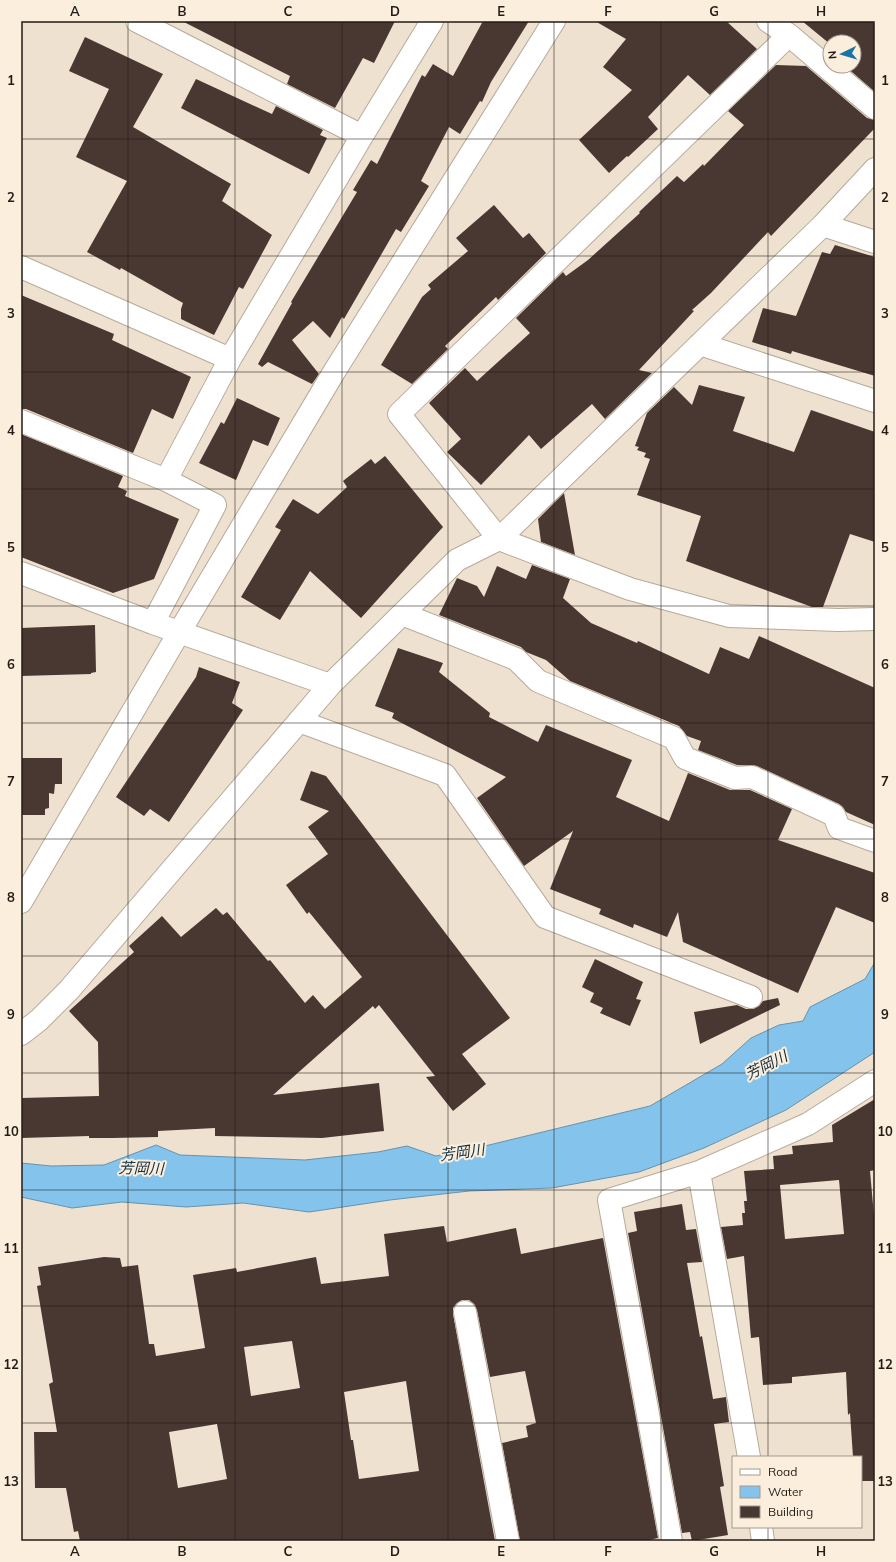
<svg xmlns="http://www.w3.org/2000/svg" width="896" height="1562" viewBox="0 0 896 1562" font-family="Mulish,'Noto Sans JP',sans-serif">
<style>
.water{fill:#84c4ec;stroke:#6692ac}
.building{fill:#493732;fill-rule:evenodd}
.lines{fill:none;stroke-linecap:round;stroke-linejoin:round}
.street-casing{stroke:#b7aa99;stroke-width:24}
.street{stroke:#fff;stroke-width:22}
.grid{fill:none;stroke:#211c16;stroke-width:1;stroke-opacity:0.55}
.labels{text-anchor:middle;dominant-baseline:central;stroke-width:4;stroke-linejoin:round;paint-order:stroke}
.water-label{font-size:15px;font-style:italic;fill:#102d3e;stroke:#fceedd}
.neatline{fill:none;stroke:#211c16;stroke-width:1.5}
.grid-label{font-size:13px;text-anchor:middle;font-weight:bold;fill:#211c16}
</style>
<rect width="100%" height="100%" fill="#efe1d0"/>
<path class="water" d="M 875,962 L 875,1052 L 786,1110 L 704,1148 L 639,1172 L 552,1188 L 469,1191 L 390,1200 L 309,1212 L 243,1203 L 186,1207 L 122,1202 L 72,1208 L 21,1197 L 21,1163 L 51,1166 L 104,1165 L 156,1145 L 180,1155 L 305,1160 L 378,1152 L 407,1146 L 436,1156 L 489,1145 L 650,1106 L 722,1064 L 751,1038 L 779,1025 L 803,1021 L 810,1007 L 865,979 Z"/>
<path class="building" d="M 182,21 L 395,21 L 374,63 L 363,58 L 335,108 L 287,84 L 290,76 Z
M 483,21 L 529,21 L 491,82 L 482,102 L 480,101 L 460,134 L 449,127 L 421,181 L 429,186 L 401,232 L 396,229 L 344,319 L 342,317 L 330,338 L 313,321 L 292,340 L 319,374 L 312,384 L 268,362 L 262,367 L 258,364 L 292,303 L 291,302 L 357,192 L 353,190 L 371,160 L 377,164 L 422,75 L 425,77 L 433,64 L 453,76 Z
M 595,21 L 726,21 L 757,49 L 710,95 L 688,75 L 648,117 L 658,129 L 628,157 L 627,156 L 609,173 L 579,140 L 632,90 L 603,67 L 626,39 Z
M 802,21 L 875,21 L 875,92 L 845,66 L 856,66 L 854,65 L 854,42 L 830,42 L 830,44 Z
M 85,37 L 163,74 L 133,127 L 231,184 L 222,201 L 272,235 L 243,289 L 239,287 L 214,335 L 181,319 L 181,309 L 183,303 L 121,268 L 120,270 L 87,252 L 127,181 L 76,157 L 109,89 L 69,71 Z
M 776,65 L 806,66 L 867,118 L 875,120 L 875,128 L 771,236 L 768,232 L 711,293 L 692,310 L 694,311 L 639,370 L 652,373 L 608,416 L 605,419 L 592,404 L 541,449 L 529,435 L 481,485 L 447,452 L 461,439 L 429,403 L 465,368 L 477,381 L 530,333 L 516,318 L 563,272 L 566,276 L 588,260 L 640,213 L 639,212 L 677,176 L 684,182 L 703,164 L 704,166 L 744,125 L 728,111 Z
M 196,79 L 272,114 L 276,106 L 323,130 L 320,135 L 327,138 L 309,174 L 181,108 Z
M 494,205 L 523,238 L 529,233 L 546,253 L 498,300 L 496,297 L 445,346 L 448,349 L 412,384 L 381,365 L 422,297 L 431,289 L 428,285 L 468,251 L 456,238 Z
M 835,245 L 875,257 L 875,376 L 792,351 L 791,354 L 752,342 L 763,308 L 796,316 L 822,252 L 830,254 Z
M 21,295 L 114,334 L 112,340 L 191,377 L 173,419 L 152,409 L 133,453 L 26,409 L 21,409 Z
M 699,385 L 745,397 L 733,431 L 794,452 L 811,410 L 875,432 L 875,542 L 850,534 L 823,607 L 812,607 L 686,561 L 701,516 L 637,495 L 650,459 L 644,457 L 646,453 L 637,450 L 639,447 L 635,446 L 647,413 L 674,387 L 692,405 Z
M 237,398 L 280,418 L 268,446 L 253,440 L 236,480 L 199,463 L 221,422 L 224,424 Z
M 21,434 L 123,476 L 118,487 L 127,491 L 125,496 L 179,519 L 154,579 L 113,593 L 21,557 Z
M 385,456 L 443,527 L 361,618 L 310,571 L 280,620 L 241,597 L 281,530 L 275,527 L 293,499 L 318,514 L 347,487 L 343,481 L 371,459 L 375,464 Z
M 564,493 L 575,555 L 541,542 L 538,519 Z
M 532,565 L 570,579 L 563,598 L 591,623 L 637,643 L 638,641 L 709,674 L 720,647 L 749,659 L 759,636 L 875,688 L 875,825 L 846,812 L 839,804 L 757,766 L 737,765 L 698,750 L 701,741 L 687,736 L 679,726 L 570,681 L 546,660 L 526,652 L 521,647 L 439,615 L 457,578 L 477,586 L 484,597 L 497,566 L 526,579 Z
M 95,625 L 96,672 L 91,673 L 91,674 L 21,676 L 21,628 Z
M 398,648 L 443,663 L 439,672 L 490,713 L 489,717 L 538,742 L 546,725 L 632,760 L 616,797 L 669,821 L 685,781 L 686,782 L 685,781 L 688,773 L 730,790 L 750,790 L 792,809 L 778,840 L 875,873 L 875,923 L 836,907 L 798,993 L 683,942 L 678,912 L 667,937 L 634,924 L 633,928 L 599,914 L 601,909 L 550,889 L 573,831 L 524,866 L 477,798 L 506,777 L 392,718 L 394,713 L 375,706 Z
M 199,667 L 240,682 L 232,703 L 243,710 L 169,822 L 150,809 L 144,816 L 116,797 L 196,677 Z
M 21,758 L 62,758 L 62,784 L 55,784 L 54,794 L 49,793 L 49,808 L 45,809 L 45,815 L 21,815 Z
M 311,771 L 326,776 L 510,1018 L 462,1054 L 486,1084 L 453,1111 L 426,1077 L 435,1076 L 379,1005 L 375,1009 L 373,1006 L 273,1095 L 379,1083 L 384,1131 L 322,1138 L 215,1136 L 215,1128 L 158,1131 L 158,1137 L 113,1138 L 89,1138 L 89,1136 L 21,1138 L 21,1098 L 99,1096 L 98,1042 L 69,1011 L 134,952 L 129,946 L 162,916 L 181,937 L 216,908 L 223,915 L 227,912 L 268,961 L 270,960 L 305,1003 L 313,995 L 325,1009 L 362,977 L 309,912 L 307,914 L 286,885 L 328,854 L 308,827 L 329,811 L 300,800 Z
M 595,959 L 643,982 L 636,999 L 641,1000 L 630,1026 L 600,1013 L 603,1008 L 590,1002 L 594,993 L 582,987 Z
M 778,998 L 780,1005 L 700,1044 L 694,1012 L 737,1005 L 746,1009 L 753,1009 L 759,1006 L 763,1001 Z
M 875,1099 L 875,1170 L 870,1171 L 875,1227 L 875,1481 L 861,1481 L 861,1457 L 853,1457 L 850,1413 L 848,1415 L 846,1372 L 792,1377 L 792,1383 L 763,1385 L 759,1337 L 751,1338 L 744,1256 L 727,1259 L 721,1227 L 743,1225 L 742,1213 L 745,1213 L 744,1201 L 747,1201 L 744,1171 L 774,1169 L 773,1156 L 793,1154 L 792,1146 L 833,1142 L 832,1125 ZM 839,1180 L 844,1234 L 785,1239 L 780,1185 Z
M 682,1204 L 686,1230 L 696,1229 L 702,1262 L 687,1263 L 700,1337 L 702,1336 L 713,1399 L 726,1397 L 729,1422 L 714,1424 L 724,1486 L 720,1487 L 728,1535 L 692,1541 L 690,1532 L 682,1533 L 628,1233 L 637,1231 L 634,1212 Z
M 444,1226 L 447,1242 L 516,1228 L 521,1254 L 603,1238 L 658,1538 L 645,1541 L 520,1541 L 502,1443 L 528,1437 L 526,1426 L 536,1423 L 525,1371 L 490,1377 L 477,1310 L 474,1304 L 469,1300 L 462,1300 L 457,1303 L 453,1308 L 453,1314 L 495,1541 L 80,1541 L 78,1531 L 74,1532 L 66,1488 L 35,1488 L 34,1432 L 57,1432 L 49,1384 L 53,1382 L 37,1286 L 41,1285 L 38,1267 L 104,1257 L 120,1258 L 122,1267 L 138,1265 L 149,1344 L 154,1344 L 156,1356 L 205,1348 L 193,1275 L 236,1268 L 237,1272 L 316,1257 L 321,1284 L 389,1276 L 384,1234 ZM 292,1341 L 300,1388 L 251,1396 L 244,1347 ZM 406,1381 L 419,1471 L 359,1479 L 353,1440 L 351,1440 L 344,1392 ZM 217,1424 L 227,1479 L 178,1488 L 169,1432 Z"/>
<g class="lines">
<defs>
<path id="street" d="M 137,21 L 362,136 L 432,21
M 768,21 L 789,35 L 875,108
M 789,35 L 399,414 L 499,539 L 630,589 L 729,616 L 838,620 L 875,619
M 823,225 L 875,242
M 21,267 L 230,359
M 700,344 L 875,401
M 21,421 L 166,480
M 21,573 L 153,623 L 330,685
M 402,614 L 516,659 L 538,681 L 674,738 L 685,758 L 735,778 L 752,777 L 834,815 L 839,828 L 875,841
M 153,623 L 215,505 L 166,480 L 230,359 L 362,136
M 299,721 L 445,775 L 545,917 L 751,997
M 21,902 L 180,631 L 334,372 L 554,21
M 21,1034 L 39,1020 L 69,990 L 330,685 L 457,560 L 499,539 L 823,225 L 875,169
M 699,1172 L 749,1457
M 465,1312 L 508,1541
M 761,1527 L 763,1541
M 671,1541 L 609,1200 L 699,1172 L 808,1124 L 875,1081"/>
</defs>
<use href="#street" class="street-casing"/>
<use href="#street" class="street"/>
</g>
<path class="grid" d="M 128,21 L 128,1541M 235,21 L 235,1541M 342,21 L 342,1541M 448,21 L 448,1541M 554,21 L 554,1541M 661,21 L 661,1541M 768,21 L 768,1457M 21,139 L 875,139M 21,256 L 875,256M 21,372 L 875,372M 21,489 L 875,489M 21,606 L 875,606M 21,723 L 875,723M 21,839 L 875,839M 21,956 L 875,956M 21,1073 L 875,1073M 21,1190 L 875,1190M 21,1306 L 875,1306M 21,1423 L 875,1423M 768,1527 L 768,1541"/>
<g class="labels">
<g class="water-label">
<text transform="translate(766 1065) rotate(-27)">芳岡川</text>
<text transform="translate(462 1152) rotate(-8)">芳岡川</text>
<text transform="translate(141 1168) rotate(1)">芳岡川</text>
</g>
</g>
<rect width="896" height="1562" fill="none" stroke="#fceedd" stroke-width="44"/>
<rect x="732" y="1456" width="130" height="72" fill="#fceedd" stroke="#a49a8d"/>
<rect x="740" y="1469" width="20" height="6" fill="#ffffff" stroke="#a49a8d"/>
<text x="768" y="1476" font-size="12" fill="#211c16">Road</text>
<rect x="740" y="1486" width="20" height="12" fill="#84c4ec" stroke="#a49a8d"/>
<text x="768" y="1496" font-size="12" fill="#211c16">Water</text>
<rect x="740" y="1506" width="20" height="12" fill="#493732" stroke="#a49a8d"/>
<text x="768" y="1516" font-size="12" fill="#211c16">Building</text>
<g transform="translate(842 54) rotate(265)"><circle r="19" fill="#fceedd" stroke="#a49a8d"/>
<path d="M0-3L7 15L0 10L-7 15Z" fill="#1b75a4"/>
<text y="-6" font-size="11" font-weight="bold" text-anchor="middle" fill="#211c16">N</text>
</g>
<rect x="22" y="22" width="852" height="1518" class="neatline"/>
<g class="grid-label">
<text x="75" y="16">A</text>
<text x="182" y="16">B</text>
<text x="288" y="16">C</text>
<text x="395" y="16">D</text>
<text x="501" y="16">E</text>
<text x="608" y="16">F</text>
<text x="714" y="16">G</text>
<text x="821" y="16">H</text>
<text x="11" y="85">1</text>
<text x="885" y="85">1</text>
<text x="11" y="202">2</text>
<text x="885" y="202">2</text>
<text x="11" y="318">3</text>
<text x="885" y="318">3</text>
<text x="11" y="435">4</text>
<text x="885" y="435">4</text>
<text x="11" y="552">5</text>
<text x="885" y="552">5</text>
<text x="11" y="669">6</text>
<text x="885" y="669">6</text>
<text x="11" y="786">7</text>
<text x="885" y="786">7</text>
<text x="11" y="902">8</text>
<text x="885" y="902">8</text>
<text x="11" y="1019">9</text>
<text x="885" y="1019">9</text>
<text x="11" y="1136">10</text>
<text x="885" y="1136">10</text>
<text x="11" y="1253">11</text>
<text x="885" y="1253">11</text>
<text x="11" y="1369">12</text>
<text x="885" y="1369">12</text>
<text x="11" y="1486">13</text>
<text x="885" y="1486">13</text>
<text x="75" y="1556">A</text>
<text x="182" y="1556">B</text>
<text x="288" y="1556">C</text>
<text x="395" y="1556">D</text>
<text x="501" y="1556">E</text>
<text x="608" y="1556">F</text>
<text x="714" y="1556">G</text>
<text x="821" y="1556">H</text>
</g>
</svg>
